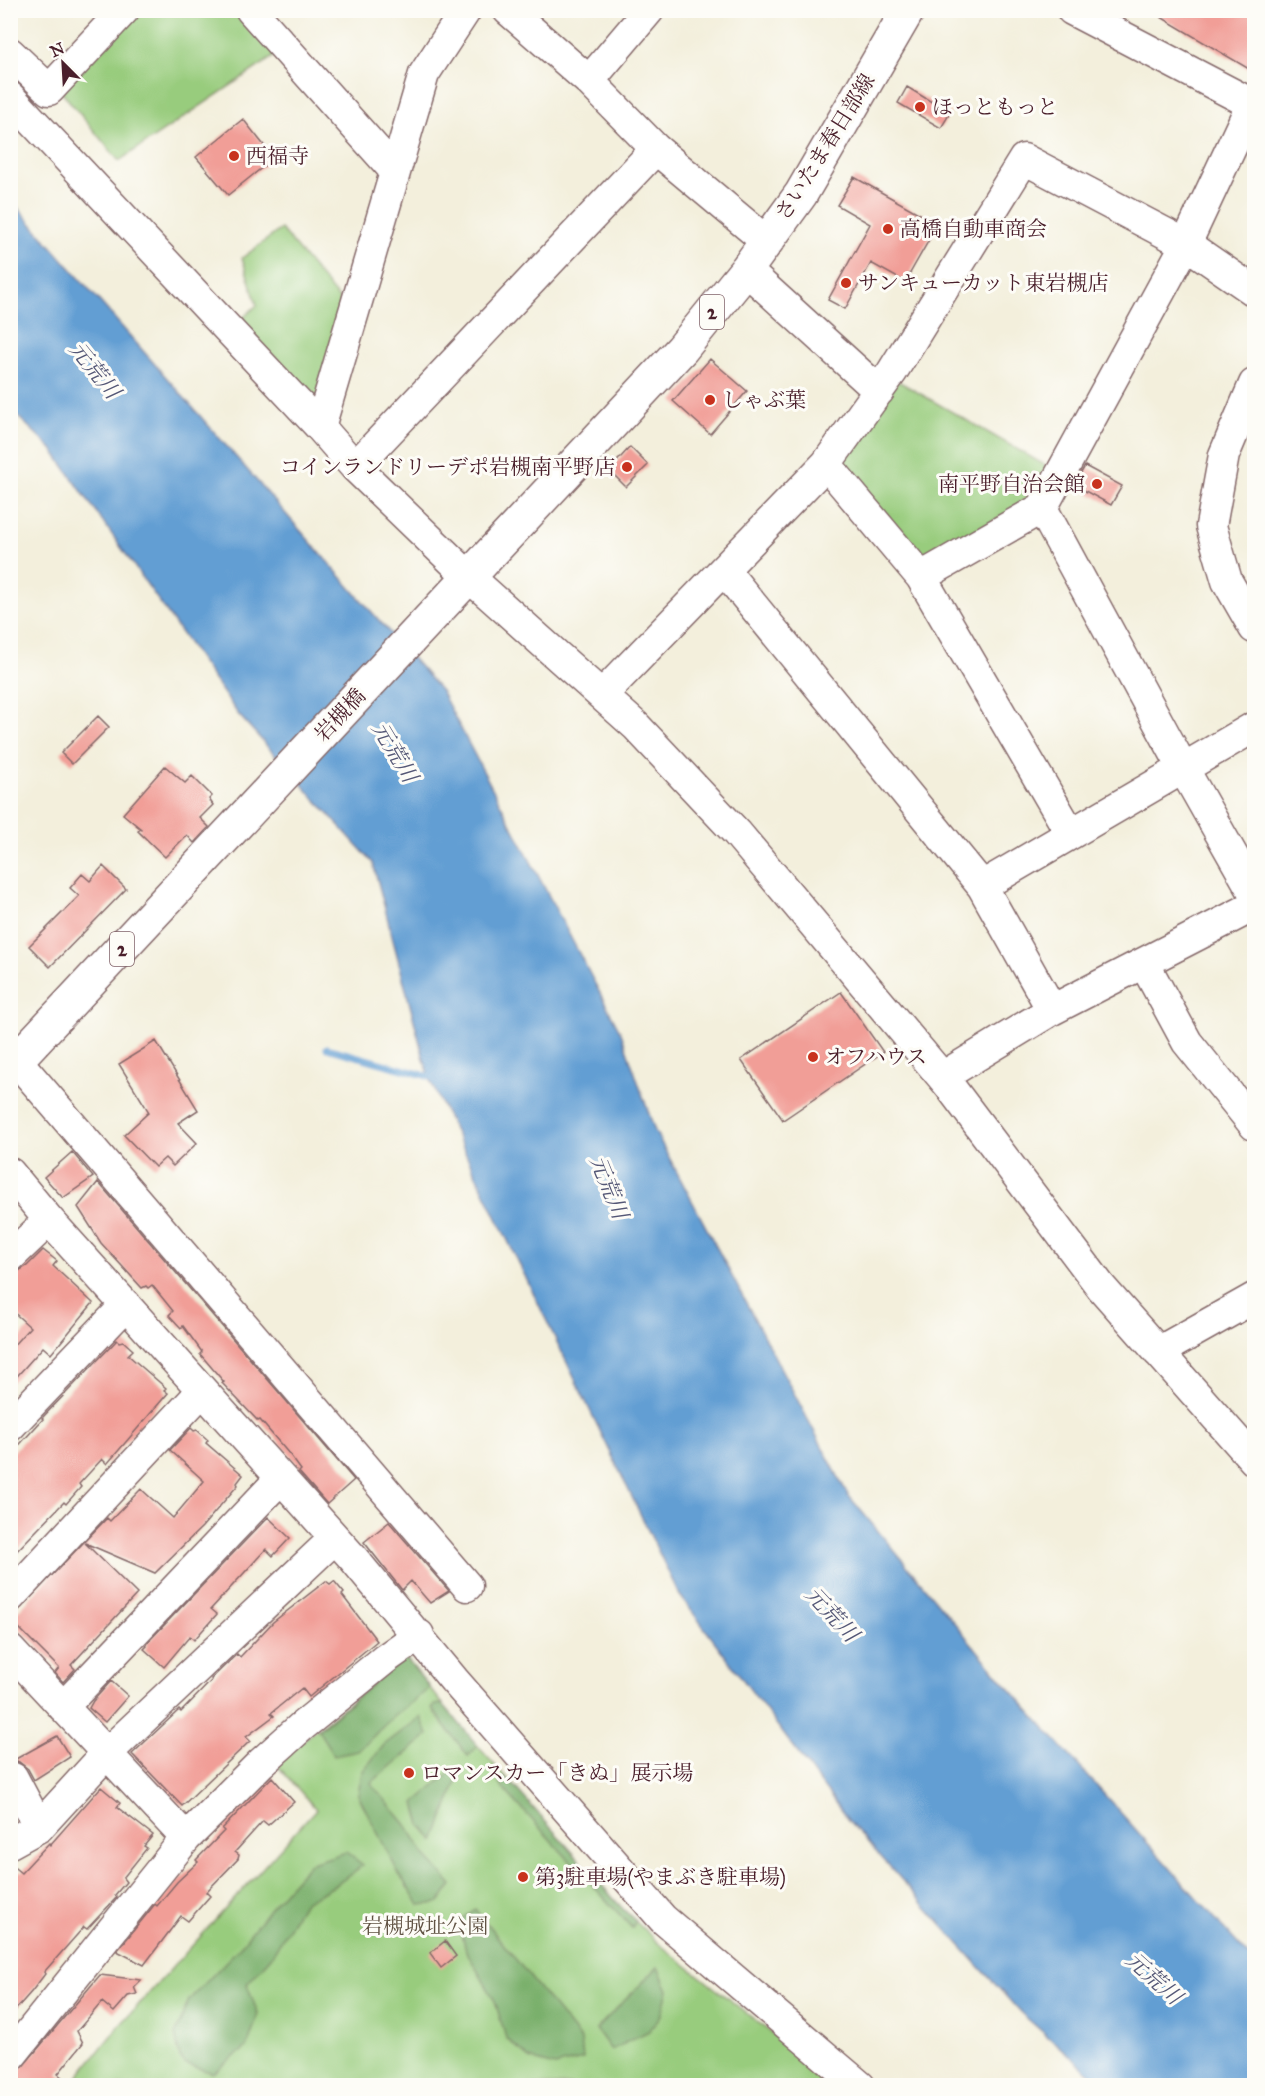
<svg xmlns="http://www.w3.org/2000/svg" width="1265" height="2096" viewBox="0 0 1265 2096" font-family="'IM FELL Great Primer','Noto Serif JP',serif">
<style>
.green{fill:#98cc7d;stroke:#717654;stroke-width:1.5}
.forest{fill:#7ab06c;stroke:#62684c;stroke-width:1.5}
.water{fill:#629ed3;stroke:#565e7f;stroke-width:1.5}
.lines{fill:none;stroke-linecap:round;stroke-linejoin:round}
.stream{stroke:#629ed3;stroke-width:7}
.building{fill:#f19e97}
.minor-casing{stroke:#856869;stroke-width:33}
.major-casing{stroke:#856869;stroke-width:36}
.minor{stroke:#fff;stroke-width:30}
.major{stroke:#fff;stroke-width:33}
.poi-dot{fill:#c8321e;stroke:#fdfcf7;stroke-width:2}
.labels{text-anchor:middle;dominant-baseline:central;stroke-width:6;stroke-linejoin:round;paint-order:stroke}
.shield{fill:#fdfcf7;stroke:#806168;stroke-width:1.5}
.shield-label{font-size:20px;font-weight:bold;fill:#4a1f2b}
.poi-label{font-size:21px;fill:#4a1f2b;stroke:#fdfcf7;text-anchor:start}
.street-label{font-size:21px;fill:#4a1f2b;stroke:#fdfcf7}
.park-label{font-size:21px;fill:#615344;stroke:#fdfcf7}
.water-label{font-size:22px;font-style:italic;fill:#555877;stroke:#fdfcf7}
</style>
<rect width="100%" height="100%" fill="#fdfcf7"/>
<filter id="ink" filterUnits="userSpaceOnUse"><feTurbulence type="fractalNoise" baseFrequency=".0167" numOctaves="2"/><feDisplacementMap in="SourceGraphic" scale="12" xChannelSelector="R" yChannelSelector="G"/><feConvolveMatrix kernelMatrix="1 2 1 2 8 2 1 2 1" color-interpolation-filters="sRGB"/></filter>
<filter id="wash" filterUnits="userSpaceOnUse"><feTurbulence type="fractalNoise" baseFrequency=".008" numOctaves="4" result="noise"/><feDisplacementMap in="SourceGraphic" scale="24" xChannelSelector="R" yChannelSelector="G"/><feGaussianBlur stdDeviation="1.35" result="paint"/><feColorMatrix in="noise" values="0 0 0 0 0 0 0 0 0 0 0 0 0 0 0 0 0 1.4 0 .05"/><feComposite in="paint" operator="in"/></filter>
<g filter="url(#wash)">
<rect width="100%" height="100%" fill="#f3efdc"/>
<path class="green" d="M 135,11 L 235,11 L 276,55 L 119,161 L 60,90 Z
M 281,229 L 340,300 L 342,329 L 319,395 L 305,402 L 237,323 L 257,305 L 242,258 Z
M 898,381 L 1050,468 L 1027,503 L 931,556 L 917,553 L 844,470 L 842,449 Z
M 405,1657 L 467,1734 L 621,1907 L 658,1943 L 837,2085 L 71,2086 L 113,2033 L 316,1809 L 275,1763 Z"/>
<path class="forest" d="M 405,1657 L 430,1688 L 394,1716 L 358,1751 L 334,1756 L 318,1730 Z
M 443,1704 L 478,1746 L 468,1756 L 432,1709 L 435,1705 Z
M 421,1717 L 428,1735 L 371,1783 L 407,1826 L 424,1854 L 452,1885 L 439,1903 L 419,1905 L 399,1874 L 358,1795 L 362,1772 L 384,1745 Z
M 455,1768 L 459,1777 L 434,1841 L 421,1825 L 415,1803 Z
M 506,1777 L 621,1907 L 636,1921 L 632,1928 L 499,1784 Z
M 346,1852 L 363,1865 L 336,1885 L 304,1902 L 271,1957 L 247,1984 L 258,2014 L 247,2047 L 213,2073 L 185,2064 L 180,2058 L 175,2035 L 189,2000 L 239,1948 L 270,1908 L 309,1864 Z
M 475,1909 L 581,2040 L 583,2059 L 555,2066 L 530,2059 L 506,2038 L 495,2001 L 466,1951 L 459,1922 Z
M 658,1967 L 668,1990 L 662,2014 L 649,2031 L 611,2050 L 596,2029 Z"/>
<path class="water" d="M 10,199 L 441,691 L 621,1033 L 655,1131 L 848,1495 L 1002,1680 L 1254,1962 L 1254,2085 L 1103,2085 L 1021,2013 L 848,1820 L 679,1594 L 429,1078 L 373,863 L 238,714 L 52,449 L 11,410 Z"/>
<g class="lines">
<path class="stream" d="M 327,1048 L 438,1079"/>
</g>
<g id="blocks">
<path class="building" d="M 1149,10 L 1254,10 L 1254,72 Z
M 907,87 L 950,113 L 941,128 L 898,103 Z
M 243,119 L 274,158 L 228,195 L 196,157 Z
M 854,177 L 938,224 L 905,282 L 871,263 L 845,309 L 828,300 L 870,224 L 837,205 Z
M 710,359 L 747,391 L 710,434 L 673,401 Z
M 630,447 L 648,465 L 626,487 L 609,470 Z
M 1085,466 L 1122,486 L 1111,505 L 1074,485 Z
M 98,716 L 109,727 L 72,764 L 61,753 Z
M 165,766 L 185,783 L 192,776 L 212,796 L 209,799 L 213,805 L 200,818 L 209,827 L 194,843 L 187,835 L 165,857 L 138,831 L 141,829 L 123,814 Z
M 103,866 L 126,889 L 50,967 L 29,946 L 79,896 L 70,888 L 82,874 L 90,881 Z
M 841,992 L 883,1052 L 783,1120 L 741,1060 Z
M 156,1041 L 198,1110 L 178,1123 L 197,1143 L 173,1166 L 165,1158 L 155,1167 L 124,1135 L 149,1112 L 119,1064 Z
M 72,1152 L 93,1177 L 63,1198 L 44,1177 Z
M 98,1182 L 354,1480 L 327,1504 L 299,1472 L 301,1470 L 290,1455 L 260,1420 L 258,1421 L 222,1383 L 224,1382 L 200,1354 L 202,1352 L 183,1326 L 181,1328 L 169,1315 L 173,1311 L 152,1285 L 148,1288 L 146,1286 L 142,1288 L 101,1243 L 78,1207 Z
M 43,1250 L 57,1261 L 53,1266 L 93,1303 L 51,1354 L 43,1347 L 10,1384 L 10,1349 L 30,1327 L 10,1309 L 10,1276 L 27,1266 Z
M 117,1340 L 119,1342 L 123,1341 L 133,1350 L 128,1355 L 166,1388 L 164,1390 L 168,1393 L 107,1464 L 102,1459 L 79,1484 L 81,1487 L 66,1504 L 64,1502 L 10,1558 L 10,1455 L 43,1419 L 42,1418 Z
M 191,1428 L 194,1431 L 197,1430 L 208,1440 L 206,1443 L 243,1475 L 237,1483 L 238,1485 L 202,1527 L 155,1573 L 85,1543 L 137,1594 L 71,1665 L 75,1669 L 63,1682 L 55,1673 L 59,1668 L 10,1619 L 107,1518 L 110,1521 L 141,1489 L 173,1518 L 204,1481 L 170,1450 Z
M 268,1517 L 290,1538 L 273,1556 L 266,1549 L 211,1609 L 217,1614 L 194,1640 L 190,1636 L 164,1667 L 144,1649 L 147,1646 L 146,1644 Z
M 389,1522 L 449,1591 L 430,1603 L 411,1581 L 402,1590 L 364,1542 Z
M 326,1581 L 330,1584 L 334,1581 L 344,1593 L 342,1595 L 377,1641 L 309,1697 L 302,1688 L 271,1713 L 274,1716 L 246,1737 L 250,1741 L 182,1806 L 132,1754 L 179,1710 L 181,1712 L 212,1680 L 211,1679 L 237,1654 L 240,1657 L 273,1622 Z
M 111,1681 L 128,1696 L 105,1722 L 89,1708 L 93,1701 Z
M 57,1736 L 70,1757 L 34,1780 L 28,1769 L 19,1762 L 14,1760 Z
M 272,1777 L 294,1802 L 268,1825 L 263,1821 L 235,1852 L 239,1855 L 238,1859 L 206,1892 L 210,1896 L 188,1921 L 181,1916 L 144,1965 L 117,1951 L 155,1904 L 157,1906 L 177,1882 L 198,1862 L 196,1860 L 224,1831 L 222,1829 Z
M 101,1787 L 120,1803 L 117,1807 L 153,1835 L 144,1846 L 147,1848 L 123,1878 L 126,1882 L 115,1895 L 117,1897 L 87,1929 L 84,1927 L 44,1972 L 45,1974 L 32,1991 L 10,2016 L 10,1864 L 21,1873 L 49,1843 L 50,1845 Z
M 445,1941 L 456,1956 L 441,1968 L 430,1953 Z
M 100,1975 L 141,1980 L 134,1987 L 137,1994 L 128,1996 L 114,2012 L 102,2002 L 77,2031 L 83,2043 L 58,2074 L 72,2085 L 10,2085 L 19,2071 Z"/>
</g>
</g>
<g filter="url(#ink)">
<use href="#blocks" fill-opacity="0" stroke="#856869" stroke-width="1.5"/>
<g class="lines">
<defs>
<path id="minor" d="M 251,10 L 395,171
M 508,10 L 589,81 L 656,149 L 766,241
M 1072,10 L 1254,105
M 10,53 L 49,90 L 124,10
M 589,81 L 649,10
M 10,97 L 320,427 L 355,467 L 468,576 L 636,726 L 737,833 L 948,1084 L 1101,1287 L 1254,1460
M 746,270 L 879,391
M 1254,384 L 1224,455 L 1211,526 L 1227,581 L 1254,628
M 320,427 L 424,74 L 466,10
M 826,464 L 921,577 L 1071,834
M 355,467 L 656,149
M 1042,508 L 1183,768 L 1254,893
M 724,570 L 982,886 L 1052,1010
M 921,577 L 1042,508 L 1186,244 L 1254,99
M 602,695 L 826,464 L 892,372 L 1024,159 L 1186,244 L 1254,291
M 982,886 L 1254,727
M 1144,963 L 1187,1042 L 1254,1125
M 17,1061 L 467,1586
M 942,1077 L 1052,1010 L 1254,906
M 10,1173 L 49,1220 L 353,1558 L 454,1680 L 663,1919 L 860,2086
M 10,1257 L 49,1220
M 1158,1352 L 1254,1298
M 10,1426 L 126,1305
M 10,1597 L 202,1391
M 10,1650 L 186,1838
M 63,1707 L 281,1478
M 10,1777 L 13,1778 L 39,1827
M 10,1843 L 39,1827 L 106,1754 L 335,1538
M 10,2057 L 186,1838 L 261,1763 L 301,1727 L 385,1659 L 419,1635"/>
<path id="major" d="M 10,1067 L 682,349 L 746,270 L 801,194 L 908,10"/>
</defs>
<use href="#minor" class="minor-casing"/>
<use href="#major" class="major-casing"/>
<use href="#minor" class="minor"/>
<use href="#major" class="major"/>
</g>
</g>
<g class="poi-dot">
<circle cx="920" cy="107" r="6"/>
<circle cx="234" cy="156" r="6"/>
<circle cx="888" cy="229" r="6"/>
<circle cx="846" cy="283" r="6"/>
<circle cx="710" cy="400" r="6"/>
<circle cx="627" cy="467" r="6"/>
<circle cx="1097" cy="484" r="6"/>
<circle cx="813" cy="1057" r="6"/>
<circle cx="409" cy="1773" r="6"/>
<circle cx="523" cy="1877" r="6"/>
</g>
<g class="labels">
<g class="shield">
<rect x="700" y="295" width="24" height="34" rx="4.5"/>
<rect x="110" y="932" width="24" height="34" rx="4.5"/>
</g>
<g class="shield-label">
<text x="712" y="312">2</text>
<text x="122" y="949">2</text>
</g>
<g class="poi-label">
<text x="932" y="107">ほっともっと</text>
<text x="246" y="156">西福寺</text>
<text x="900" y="229">高橋自動車商会</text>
<text x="858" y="283">サンキューカット東岩槻店</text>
<text x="722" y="400">しゃぶ葉</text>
<text x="615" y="467" text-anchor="end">コインランドリーデポ岩槻南平野店</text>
<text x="1085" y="484" text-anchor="end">南平野自治会館</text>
<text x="825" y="1057">オフハウス</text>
<text x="421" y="1773">ロマンスカー「きぬ」展示場</text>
<text x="535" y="1877">第3駐車場(やまぶき駐車場)</text>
</g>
<g class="street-label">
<text transform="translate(825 147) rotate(-58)">さいたま春日部線</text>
<text transform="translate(340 715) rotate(-47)">岩槻橋</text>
</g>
<g class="park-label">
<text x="425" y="1926">岩槻城址公園</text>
</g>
<g class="water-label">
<text transform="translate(95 370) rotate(51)">元荒川</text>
<text transform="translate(395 752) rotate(59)">元荒川</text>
<text transform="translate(609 1187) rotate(68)">元荒川</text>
<text transform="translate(832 1614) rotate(47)">元荒川</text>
<text transform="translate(1154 1978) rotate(42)">元荒川</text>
</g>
</g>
<rect width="1265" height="2096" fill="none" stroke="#fdfcf7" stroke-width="36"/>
<g transform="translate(63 63) rotate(336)" stroke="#fdfcf7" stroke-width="4.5" paint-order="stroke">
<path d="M0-4.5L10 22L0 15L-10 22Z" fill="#4a1f2b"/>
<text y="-9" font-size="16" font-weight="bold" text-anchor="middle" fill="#4a1f2b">N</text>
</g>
</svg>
